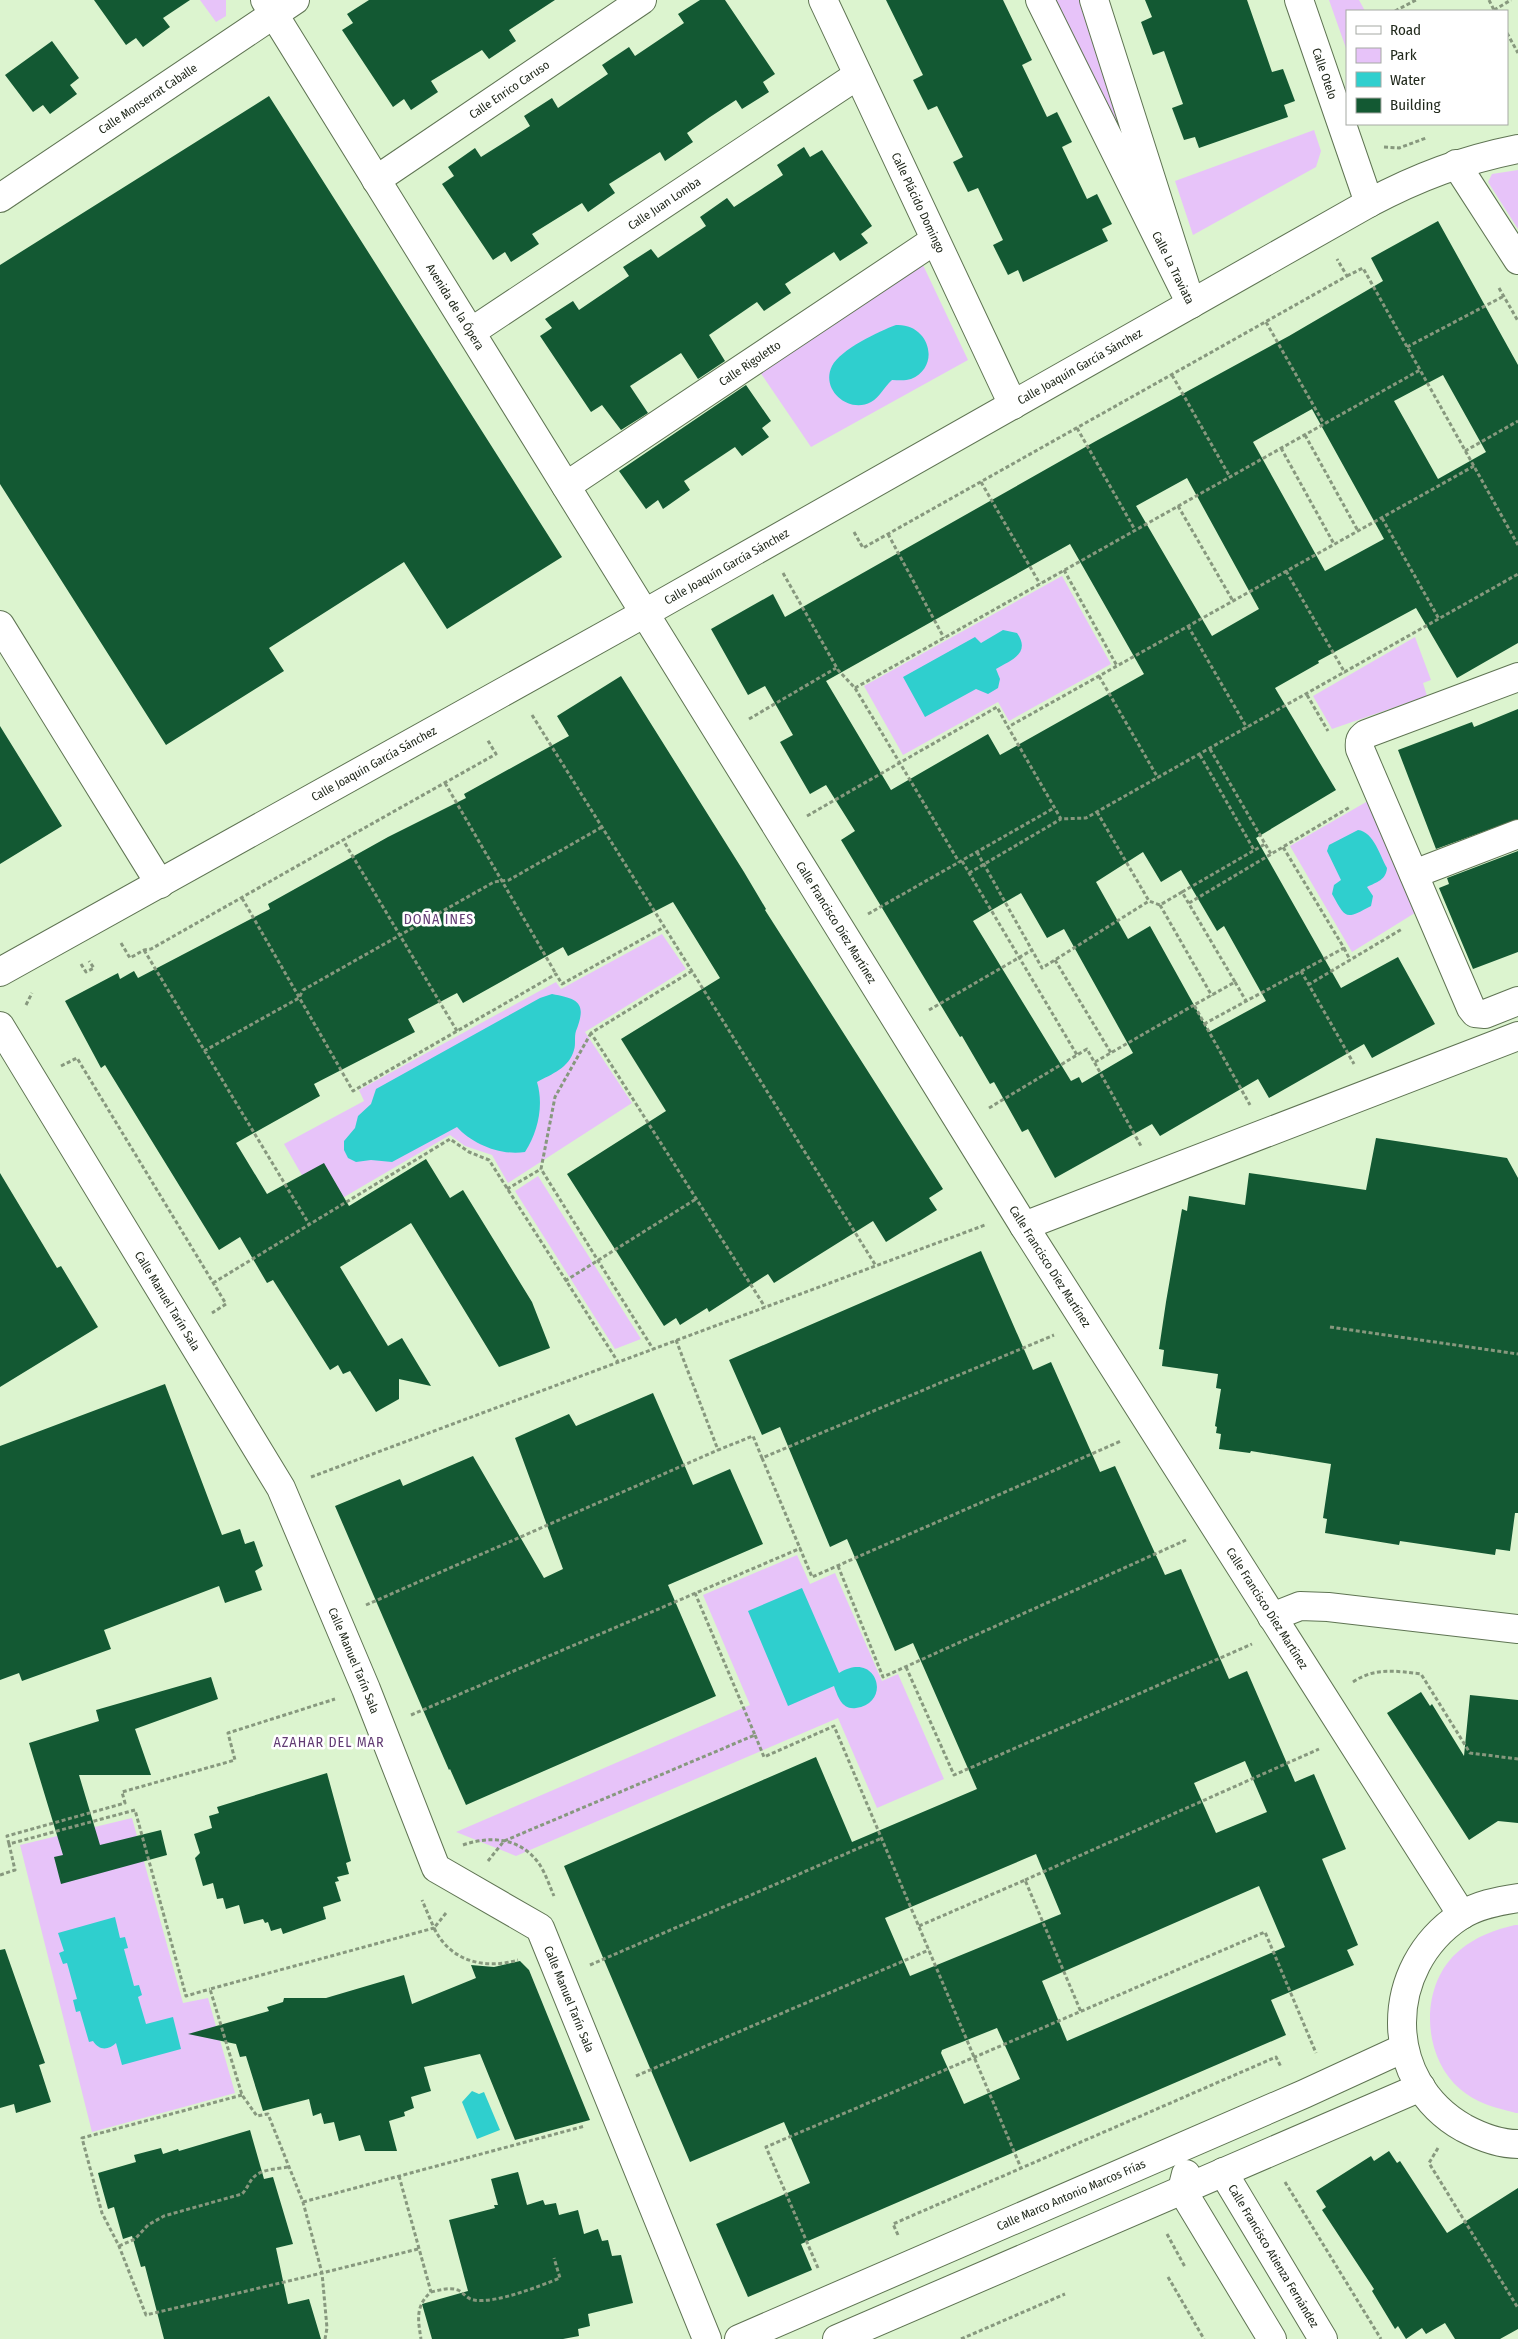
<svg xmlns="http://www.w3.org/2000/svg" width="1518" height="2339" viewBox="0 0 1518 2339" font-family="'Fira Sans Condensed',sans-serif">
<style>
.green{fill:#e7c3f9}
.water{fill:#2fcfce}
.building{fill:#135933;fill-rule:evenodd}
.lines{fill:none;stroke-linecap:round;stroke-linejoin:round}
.minor-casing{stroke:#5f7453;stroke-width:30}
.path{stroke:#87987e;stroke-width:3;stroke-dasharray:4 2.5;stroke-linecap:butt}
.minor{stroke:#fff;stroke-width:28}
.labels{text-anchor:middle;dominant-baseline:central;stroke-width:5;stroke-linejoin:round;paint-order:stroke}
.street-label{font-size:12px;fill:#21291c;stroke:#fff}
.neighbourhood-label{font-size:14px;letter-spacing:1px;fill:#623c74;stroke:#fff}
</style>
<rect width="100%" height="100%" fill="#dcf4cf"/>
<path class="green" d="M 200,0 L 226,0 L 226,16 L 216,22 Z
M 1053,0 L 1082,0 L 1130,145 L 1124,147 Z
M 1329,0 L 1359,0 L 1365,11 L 1347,11 L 1347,51 Z
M 1314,130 L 1321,151 L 1316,167 L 1193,235 L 1175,181 Z
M 1518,170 L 1518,229 L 1488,182 L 1492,174 Z
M 923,265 L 968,360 L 811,447 L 760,372 Z
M 1062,576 L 1111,664 L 1009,721 L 998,702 L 903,755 L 864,686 Z
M 1415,637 L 1431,680 L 1423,683 L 1427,696 L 1332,729 L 1313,696 Z
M 1373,798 L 1418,911 L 1352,952 L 1290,846 Z
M 662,934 L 686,969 L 585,1032 L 632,1103 L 508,1183 L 492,1155 L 465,1146 L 450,1135 L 322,1210 L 284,1144 L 364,1101 L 359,1090 L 556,982 L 561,989 Z
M 538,1176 L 641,1339 L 615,1349 L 515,1191 Z
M 797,1555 L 810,1584 L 835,1573 L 882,1681 L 898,1674 L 944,1779 L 877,1808 L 838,1718 L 516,1856 L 456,1832 L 750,1705 L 703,1595 Z
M 132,1818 L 183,2003 L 208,1998 L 235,2093 L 92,2132 L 20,1845 Z
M 1515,1925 L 1518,1925 L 1518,2113 L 1516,2113 C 1496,2108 1476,2103 1460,2089 C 1421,2056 1419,1983 1460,1950 C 1477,1936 1494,1930 1515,1925 Z"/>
<path class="water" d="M 896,325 C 929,323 942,366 911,379 C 905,381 898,380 892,380 C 884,387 880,397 871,402 C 849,414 820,390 832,366 C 840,350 879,331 896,325 Z
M 1003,630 L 1017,633 C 1031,653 1012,660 996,669 L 1000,679 L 998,688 L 988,694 L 976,689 L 925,717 L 903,677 L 975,637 L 981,643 Z
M 1358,830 C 1374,832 1380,856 1387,868 C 1386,880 1377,882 1367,887 L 1373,896 L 1371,906 C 1345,920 1346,919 1332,894 L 1334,885 L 1341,880 L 1327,851 L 1329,845 Z
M 552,994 C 579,999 587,1003 576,1031 C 574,1037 576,1044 574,1050 C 569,1068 552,1074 537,1082 C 544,1105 538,1132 525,1152 C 501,1156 472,1144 457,1127 L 392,1162 L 371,1160 L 356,1162 L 348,1158 L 344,1150 L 344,1141 L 355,1128 L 358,1116 L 371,1104 L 376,1089 L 540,998 Z
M 802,1588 L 839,1673 C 877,1649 893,1703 856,1708 C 842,1710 838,1697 834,1686 L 788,1706 L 748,1611 Z
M 115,1917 L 120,1938 L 125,1937 L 128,1948 L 124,1949 L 134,1986 L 139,1985 L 142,1995 L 138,1997 L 146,2024 L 173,2017 L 181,2049 L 122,2065 L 116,2043 C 109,2050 99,2051 93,2041 L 89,2042 L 80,2011 L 76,2012 L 73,2000 L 77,1999 L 67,1963 L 63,1964 L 59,1953 L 64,1951 L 58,1933 Z
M 472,2091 L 479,2094 L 484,2092 L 500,2130 L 477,2139 L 462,2102 Z"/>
<path class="building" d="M 94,0 L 190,0 L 163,18 L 170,27 L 143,47 L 136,38 L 126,45 Z
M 369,0 L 555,0 L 509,30 L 516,41 L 489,59 L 482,50 L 431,81 L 438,92 L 411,110 L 404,99 L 393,107 L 342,30 L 353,23 L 347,14 Z
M 700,0 L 725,0 L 775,74 L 763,82 L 769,92 L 742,109 L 736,100 L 710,117 L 687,133 L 693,142 L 665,161 L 660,152 L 609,184 L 615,193 L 588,212 L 582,203 L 532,234 L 539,244 L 511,262 L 505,252 L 493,260 L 442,184 L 454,176 L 448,167 L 475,148 L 481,157 L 530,126 L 524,116 L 552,98 L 558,108 L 608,74 L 602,65 L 629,47 L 635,56 L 684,23 L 678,14 Z
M 886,0 L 1003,0 L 1032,60 L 1022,65 L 1047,117 L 1057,112 L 1072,142 L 1062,147 L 1087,199 L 1097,194 L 1112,224 L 1102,229 L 1108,241 L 1023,282 L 1018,270 L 1008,275 L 993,245 L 1003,240 L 978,188 L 968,192 L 953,162 L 963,157 L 937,106 L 928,110 L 913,80 L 923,75 Z
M 1145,0 L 1247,0 L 1272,72 L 1283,69 L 1295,101 L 1284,105 L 1288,117 L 1199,148 L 1195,137 L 1184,140 L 1172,108 L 1183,104 L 1164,51 L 1153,55 L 1141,22 L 1152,17 Z
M 52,41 L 79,78 L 70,85 L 77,94 L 50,114 L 43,105 L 33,112 L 5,75 Z
M 269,96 L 562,557 L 447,629 L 404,562 L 269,648 L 284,671 L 166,745 L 0,484 L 0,265 Z
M 804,147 L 810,157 L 822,150 L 872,226 L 861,234 L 868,243 L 840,261 L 834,252 L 785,284 L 791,293 L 764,311 L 757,302 L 709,335 L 725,361 L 698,379 L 681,353 L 630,386 L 648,413 L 621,430 L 602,405 L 591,412 L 540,336 L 552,328 L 545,319 L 573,301 L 579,310 L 629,276 L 623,267 L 651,249 L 658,258 L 706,226 L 700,217 L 727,198 L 734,207 L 783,175 L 777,165 Z
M 1438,221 L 1518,365 L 1518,643 L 1457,678 L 1416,608 L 1318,661 L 1319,663 L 1275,688 L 1336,790 L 1256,838 L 1341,988 L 1398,957 L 1435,1024 L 1372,1058 L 1364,1044 L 1269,1098 L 1258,1079 L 1160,1136 L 1152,1124 L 1055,1178 L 1028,1129 L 1022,1132 L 994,1082 L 990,1084 L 962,1036 L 960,1037 L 841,840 L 855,831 L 826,785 L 810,794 L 780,742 L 793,735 L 765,686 L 748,695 L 711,629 L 773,594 L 785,617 L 1096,441 L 1289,336 L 1383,281 L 1371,258 ZM 1443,375 L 1486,452 L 1438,479 L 1394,401 ZM 1312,409 L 1384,539 L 1325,571 L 1253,442 ZM 1187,478 L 1259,609 L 1212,636 L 1136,506 ZM 1070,544 L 1144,674 L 1000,755 L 988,734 L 891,790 L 826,681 ZM 1143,852 L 1161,882 L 1181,870 L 1217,931 L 1224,926 L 1266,1001 L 1209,1032 L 1150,926 L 1128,939 L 1096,882 ZM 1021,893 L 1047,938 L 1064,929 L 1133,1053 L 1082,1083 L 1079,1077 L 1071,1081 L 973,921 Z
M 746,385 L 771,421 L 762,428 L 769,437 L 742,456 L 735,447 L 684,481 L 690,490 L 663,509 L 658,500 L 646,509 L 619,471 Z
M 621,676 L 744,872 L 766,909 L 765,910 L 943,1189 L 929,1198 L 937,1210 L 886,1242 L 873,1221 L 774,1283 L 768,1274 L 709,1312 L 707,1308 L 680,1325 L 676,1318 L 664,1326 L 567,1174 L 666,1111 L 621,1039 L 720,978 L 673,902 L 568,956 L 563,947 L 463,1003 L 457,993 L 408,1019 L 415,1032 L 314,1084 L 320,1096 L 236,1143 L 267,1194 L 324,1163 L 349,1206 L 426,1159 L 450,1198 L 463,1190 L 532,1302 L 550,1348 L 499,1367 L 411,1223 L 340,1267 L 388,1346 L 402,1338 L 431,1386 L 399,1379 L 399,1399 L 376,1412 L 350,1371 L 343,1374 L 338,1365 L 330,1370 L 273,1280 L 267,1283 L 240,1237 L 219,1250 L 105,1065 L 101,1068 L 65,1001 L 118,973 L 120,979 L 134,971 L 138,978 L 270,909 L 268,904 L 388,837 L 466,798 L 464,794 L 569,736 L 557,716 Z
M 1518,709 L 1518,819 L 1436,849 L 1398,750 L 1472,722 L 1474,727 Z
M 0,726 L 62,826 L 0,864 Z
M 1518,851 L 1518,952 L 1473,969 L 1439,888 L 1449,884 L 1447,878 Z
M 1376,1138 L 1507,1158 L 1518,1178 L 1518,1513 L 1515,1513 L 1510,1551 L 1496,1549 L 1495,1555 L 1400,1541 L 1399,1545 L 1325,1533 L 1327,1519 L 1323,1518 L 1331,1464 L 1251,1451 L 1250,1453 L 1219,1449 L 1221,1434 L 1216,1433 L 1217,1427 L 1215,1426 L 1221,1389 L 1216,1388 L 1218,1374 L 1162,1366 L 1164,1350 L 1159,1349 L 1166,1302 L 1182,1209 L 1187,1211 L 1189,1196 L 1245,1205 L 1249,1173 L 1366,1190 Z
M 0,1173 L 57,1268 L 61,1266 L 98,1327 L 0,1387 Z
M 981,1251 L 1033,1370 L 1051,1362 L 1100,1472 L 1115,1466 L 1165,1575 L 1181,1569 L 1229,1679 L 1247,1671 L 1295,1782 L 1314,1774 L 1346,1849 L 1322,1859 L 1358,1945 L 1347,1950 L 1354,1965 L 1271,2000 L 1286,2035 L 801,2244 L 812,2270 L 748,2297 L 716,2224 L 810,2183 L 784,2122 L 690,2162 L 564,1866 L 816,1757 L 852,1842 L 977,1789 L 913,1643 L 895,1651 L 847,1539 L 830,1547 L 780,1427 L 762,1435 L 729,1360 ZM 1245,1761 L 1267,1812 L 1216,1833 L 1194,1783 ZM 1036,1854 L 1061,1914 L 910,1976 L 885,1918 ZM 1259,1886 L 1285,1947 L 1067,2041 L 1042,1981 ZM 997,2028 L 1020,2079 L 964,2104 L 941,2053 L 942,2050 Z
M 165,1384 L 222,1535 L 240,1529 L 245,1544 L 254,1541 L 263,1566 L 255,1571 L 262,1590 L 225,1603 L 219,1586 L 104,1630 L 111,1649 L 22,1681 L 19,1673 L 0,1680 L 0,1446 Z
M 653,1393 L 693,1485 L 730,1469 L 763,1544 L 668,1585 L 716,1696 L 466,1805 L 450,1769 L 449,1770 L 335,1506 L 400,1479 L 403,1486 L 473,1456 L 544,1578 L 563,1569 L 515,1438 L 569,1414 L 576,1426 Z
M 211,1677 L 218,1699 L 135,1729 L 151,1775 L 79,1775 L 100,1845 L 161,1830 L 167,1855 L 61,1884 L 54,1857 L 63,1855 L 29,1743 L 99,1721 L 96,1710 Z
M 1421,1692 L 1430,1706 L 1432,1704 L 1464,1756 L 1470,1695 L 1518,1700 L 1518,1823 L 1498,1821 L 1469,1840 L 1387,1713 Z
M 327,1773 L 351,1861 L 346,1863 L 349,1874 L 337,1877 L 339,1881 L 335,1882 L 341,1901 L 323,1907 L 326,1919 L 283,1934 L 281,1928 L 271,1931 L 268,1922 L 265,1923 L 263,1919 L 244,1924 L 239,1905 L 226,1909 L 223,1898 L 217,1899 L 213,1883 L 203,1886 L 195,1858 L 200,1853 L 194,1834 L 212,1828 L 209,1816 L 219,1813 L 217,1807 Z
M 5,1949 L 45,2063 L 39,2065 L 51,2102 L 16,2113 L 14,2104 L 0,2108 L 0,1950 Z
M 520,1961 L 529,1970 L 590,2120 L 515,2140 L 480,2054 L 424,2067 L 431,2091 L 411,2097 L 414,2108 L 404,2112 L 405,2116 L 389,2121 L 397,2151 L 365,2151 L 360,2135 L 339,2141 L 334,2122 L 324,2124 L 321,2113 L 313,2116 L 309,2099 L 263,2111 L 246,2056 L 240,2057 L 236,2044 L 188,2034 L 269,2011 L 267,2007 L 283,2002 L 284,1998 L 326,1998 L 404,1975 L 412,2004 L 476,1978 L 471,1965 L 494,1967 Z
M 250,2130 L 264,2179 L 273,2177 L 293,2244 L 276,2248 L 288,2304 L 309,2299 L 321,2339 L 164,2339 L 145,2266 L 141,2267 L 132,2236 L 123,2239 L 114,2207 L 108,2209 L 98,2173 L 136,2162 L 134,2155 L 161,2148 L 163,2154 L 178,2149 L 179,2151 Z
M 1389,2151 L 1397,2163 L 1400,2161 L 1447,2233 L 1518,2188 L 1518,2329 L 1500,2339 L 1455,2339 L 1445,2323 L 1426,2334 L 1422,2328 L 1406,2339 L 1398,2326 L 1395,2329 L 1372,2291 L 1374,2289 L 1322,2210 L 1326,2207 L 1316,2191 L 1371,2156 L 1374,2161 Z
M 518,2172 L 527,2205 L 543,2200 L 545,2205 L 556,2203 L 559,2215 L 578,2210 L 584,2234 L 598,2229 L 602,2241 L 608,2240 L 612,2256 L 621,2255 L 633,2303 L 588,2314 L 590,2326 L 578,2329 L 579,2336 L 563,2339 L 432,2339 L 422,2304 L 468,2291 L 449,2220 L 495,2208 L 494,2205 L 498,2205 L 491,2179 Z"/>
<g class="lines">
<defs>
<g id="minor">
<path id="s1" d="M 265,0 L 1024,1226 L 1462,1915"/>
<path id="s2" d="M 823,0 L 1013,405"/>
<path id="s3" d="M 1040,0 L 1191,304 L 1094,0"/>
<path id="s4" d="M 1299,0 L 1369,203"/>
<path d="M 1456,164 L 1518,260"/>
<path id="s5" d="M 376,180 L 642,0"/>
<path id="s6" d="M 0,198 L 295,0"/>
<path id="s7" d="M 471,332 L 858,75"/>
<path id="s8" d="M 566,486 L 935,240"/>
<path d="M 0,625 L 160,884"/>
<path d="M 1518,677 L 1366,734 C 1360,738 1359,741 1360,749 L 1471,1008 L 1475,1013 L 1485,1014 L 1518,1001"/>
<path d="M 1414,874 L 1518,834"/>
<path id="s9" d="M 0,972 L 645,613 L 1369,203 C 1418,177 1463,160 1518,149"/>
<path id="s10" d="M 0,1026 L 281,1488 L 366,1689 L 436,1868 L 540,1928 L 707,2339"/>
<path d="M 1024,1226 L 1518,1036"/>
<path d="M 1272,1617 L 1300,1606 L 1328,1607 L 1518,1629"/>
<path d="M 1518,1898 C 1498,1901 1477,1905 1460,1916 C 1383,1967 1381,2081 1464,2128 C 1481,2137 1499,2144 1518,2144"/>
<path id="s11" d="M 1223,2172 L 1323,2339"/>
<path d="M 1186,2174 L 1182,2190 L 1272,2339"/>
<path id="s12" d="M 739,2339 L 1304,2094 L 1404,2048"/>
<path d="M 837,2339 L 1421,2087"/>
</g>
</defs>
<use href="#minor" class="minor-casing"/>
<path class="path" d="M 1489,0 L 1494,10
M 1494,10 L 1511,0
M 1395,11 L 1416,0
M 1507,33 L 1518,53
M 1384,147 L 1399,148 L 1426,138
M 1347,276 L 1363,268 L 1518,545
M 1499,288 L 1518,321
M 1266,322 L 1324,424
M 1407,347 L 1504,296
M 1172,375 L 1230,477
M 1077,428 L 1135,530
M 1305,435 L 1358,531
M 1281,448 L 1334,544
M 1465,451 L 1518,421
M 1474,466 L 1008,727 L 1061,819 L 1086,818 L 1518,574
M 981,482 L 1040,584
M 1178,506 L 1233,601
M 1382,518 L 1439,619
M 854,532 L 863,548 L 1347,276 L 1337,259
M 888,534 L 944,638
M 1064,570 L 1117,666
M 1286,571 L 1345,673
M 783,573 L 838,670 L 855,688 L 959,862
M 1188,626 L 1247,728
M 1099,676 L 1158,778
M 855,688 L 1420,370
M 1307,695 L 1328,731
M 532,715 L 876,1266
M 749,719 L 836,668
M 1210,749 L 1271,854
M 1200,755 L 1254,850
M 445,783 L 556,974
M 1097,812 L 1149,901 L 1160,905 L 1182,892 L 1235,982 L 1194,1005 L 1250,1105
M 807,816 L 997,707 L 1008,727
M 977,852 L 1042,968 L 1149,901
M 962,861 L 1077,1055
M 969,873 L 1061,819
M 1182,892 L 1265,844
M 242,898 L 353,1091 L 556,974 L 562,984 L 664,927
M 1189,903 L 1350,807
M 1160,905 L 1212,996
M 868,914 L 1054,808
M 121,943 L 130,958 L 144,950 L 151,949 L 343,840
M 1344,948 L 1350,960
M 144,950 L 309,1224
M 1055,960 L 1111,1053
M 81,964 L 86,972 L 94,968 L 89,961
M 692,971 L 591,1033 L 765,1307
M 1301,971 L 1354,1064
M 1235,982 L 1246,1001
M 1308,985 L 1402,929
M 26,1005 L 32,993
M 929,1010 L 1032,950
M 1204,1024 L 1344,948 L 1283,847
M 457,1031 L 343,840 L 496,754 L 487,739
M 591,1033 L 555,1097 L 541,1169 L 653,1349
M 204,1051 L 299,998 L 303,990 L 494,882 L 509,880 L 602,827
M 1095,1062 L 1194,1005
M 61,1066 L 77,1058 L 226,1304 L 212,1313
M 989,1108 L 1087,1049 L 1141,1146
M 507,1189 L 541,1169
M 565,1281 L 696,1199
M 213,1283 L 450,1139 L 469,1152 L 489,1160 L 618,1362
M 1330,1327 L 1518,1354
M 676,1340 L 718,1450 L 753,1436 L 762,1458 L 1054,1335
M 762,1458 L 812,1577 L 1121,1441
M 311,1477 L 985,1225
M 838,1566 L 883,1677 L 1186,1540
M 366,1605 L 718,1450
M 906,1667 L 954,1775 L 1252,1644
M 1353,1682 C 1375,1667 1396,1671 1421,1674 L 1470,1753 L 1518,1759
M 411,1715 L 801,1548
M 755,1735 L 764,1757 L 834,1726 L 1021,2168
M 9,1844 L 7,1836 L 125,1803 L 122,1792 L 235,1760 L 228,1733 L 335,1699
M 463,1845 C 489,1836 518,1837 537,1861 C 545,1871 549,1885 554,1896
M 488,1861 L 504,1841 L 755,1735 L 695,1593
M 0,1875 L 15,1870 L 9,1844 L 135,1810 L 186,1996 L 210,1989
M 1025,1880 L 1319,1749
M 446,1913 L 434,1928 C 450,1961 484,1970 518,1960
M 919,1926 L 1025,1880 L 1081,2012
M 590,1965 L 882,1838
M 636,2076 L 929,1950
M 242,2095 L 82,2138 L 102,2213 L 119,2246 L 146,2315 L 322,2273 L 327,2328 L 325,2339
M 1438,2148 L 1429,2163 L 1518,2308
M 399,2176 L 431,2292 C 415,2306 418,2320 421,2339
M 1285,2182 L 1381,2339
M 303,2202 L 585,2126
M 1167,2234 L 1185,2267
M 898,2235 L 893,2224 L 1276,2057 L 1281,2067
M 119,2246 L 135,2239 L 148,2225 L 164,2216 L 242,2194 C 247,2189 249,2182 253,2178 C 260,2169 278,2169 288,2167
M 418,2249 L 322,2273 L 303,2202 L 268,2114 L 257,2116 L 242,2095 L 210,1989 L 434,1928 L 422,1900
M 818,2268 L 766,2147 L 1265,1932 L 1316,2053
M 1168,2277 L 1204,2339
M 431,2292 C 440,2290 449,2287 458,2290 C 464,2293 467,2299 474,2300 C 495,2304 540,2286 560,2278 L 554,2258
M 961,2339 L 1065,2294"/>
<use href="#minor" class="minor"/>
</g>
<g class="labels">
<g class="street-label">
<text stroke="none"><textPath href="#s4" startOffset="78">Calle Otelo</textPath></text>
<text stroke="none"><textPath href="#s5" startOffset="161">Calle Enrico Caruso</textPath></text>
<text stroke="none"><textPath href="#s6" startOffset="178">Calle Monserrat Caballe</textPath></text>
<text stroke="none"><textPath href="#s2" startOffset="224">Calle Plácido Domingo</textPath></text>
<text stroke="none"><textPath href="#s7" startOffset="232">Calle Juan Lomba</textPath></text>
<text stroke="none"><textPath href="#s3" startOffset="299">Calle La Traviata</textPath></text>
<text stroke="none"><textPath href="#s1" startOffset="361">Avenida de la Ópera</textPath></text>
<text stroke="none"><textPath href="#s8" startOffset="221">Calle Rigoletto</textPath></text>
<text stroke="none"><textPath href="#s9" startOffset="1238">Calle Joaquín García Sánchez</textPath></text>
<text stroke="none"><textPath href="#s9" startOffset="832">Calle Joaquín García Sánchez</textPath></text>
<text stroke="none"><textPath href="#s9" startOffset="428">Calle Joaquín García Sánchez</textPath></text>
<text stroke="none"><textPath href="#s1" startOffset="1085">Calle Francisco Díez Martínez</textPath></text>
<text stroke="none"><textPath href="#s1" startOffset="1490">Calle Francisco Díez Martínez</textPath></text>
<text stroke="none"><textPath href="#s10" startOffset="322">Calle Manuel Tarín Sala</textPath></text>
<text stroke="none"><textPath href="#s1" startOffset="1895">Calle Francisco Díez Martínez</textPath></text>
<text stroke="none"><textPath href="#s10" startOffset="728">Calle Manuel Tarín Sala</textPath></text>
<text stroke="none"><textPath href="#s10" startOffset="1148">Calle Manuel Tarín Sala</textPath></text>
<text stroke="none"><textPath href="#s12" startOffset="362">Calle Marco Antonio Marcos Frías</textPath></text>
<text stroke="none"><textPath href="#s11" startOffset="98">Calle Francisco Atienza Fernández</textPath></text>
</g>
<g class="neighbourhood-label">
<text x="439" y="919">DOÑA INES</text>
<text x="329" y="1742">AZAHAR DEL MAR</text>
</g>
</g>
<rect x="1346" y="10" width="162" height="115" fill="#ffffff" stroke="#a6a9a4"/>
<rect x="1356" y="26" width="25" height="8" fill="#ffffff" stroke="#a6a9a4"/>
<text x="1390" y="35" font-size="15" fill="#21291c">Road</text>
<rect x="1356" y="48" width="25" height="15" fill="#e7c3f9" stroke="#a6a9a4"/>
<text x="1390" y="60" font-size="15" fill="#21291c">Park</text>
<rect x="1356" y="72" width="25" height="15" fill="#2fcfce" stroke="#a6a9a4"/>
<text x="1390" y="85" font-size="15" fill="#21291c">Water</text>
<rect x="1356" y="98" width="25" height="15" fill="#135933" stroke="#a6a9a4"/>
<text x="1390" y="110" font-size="15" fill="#21291c">Building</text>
</svg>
